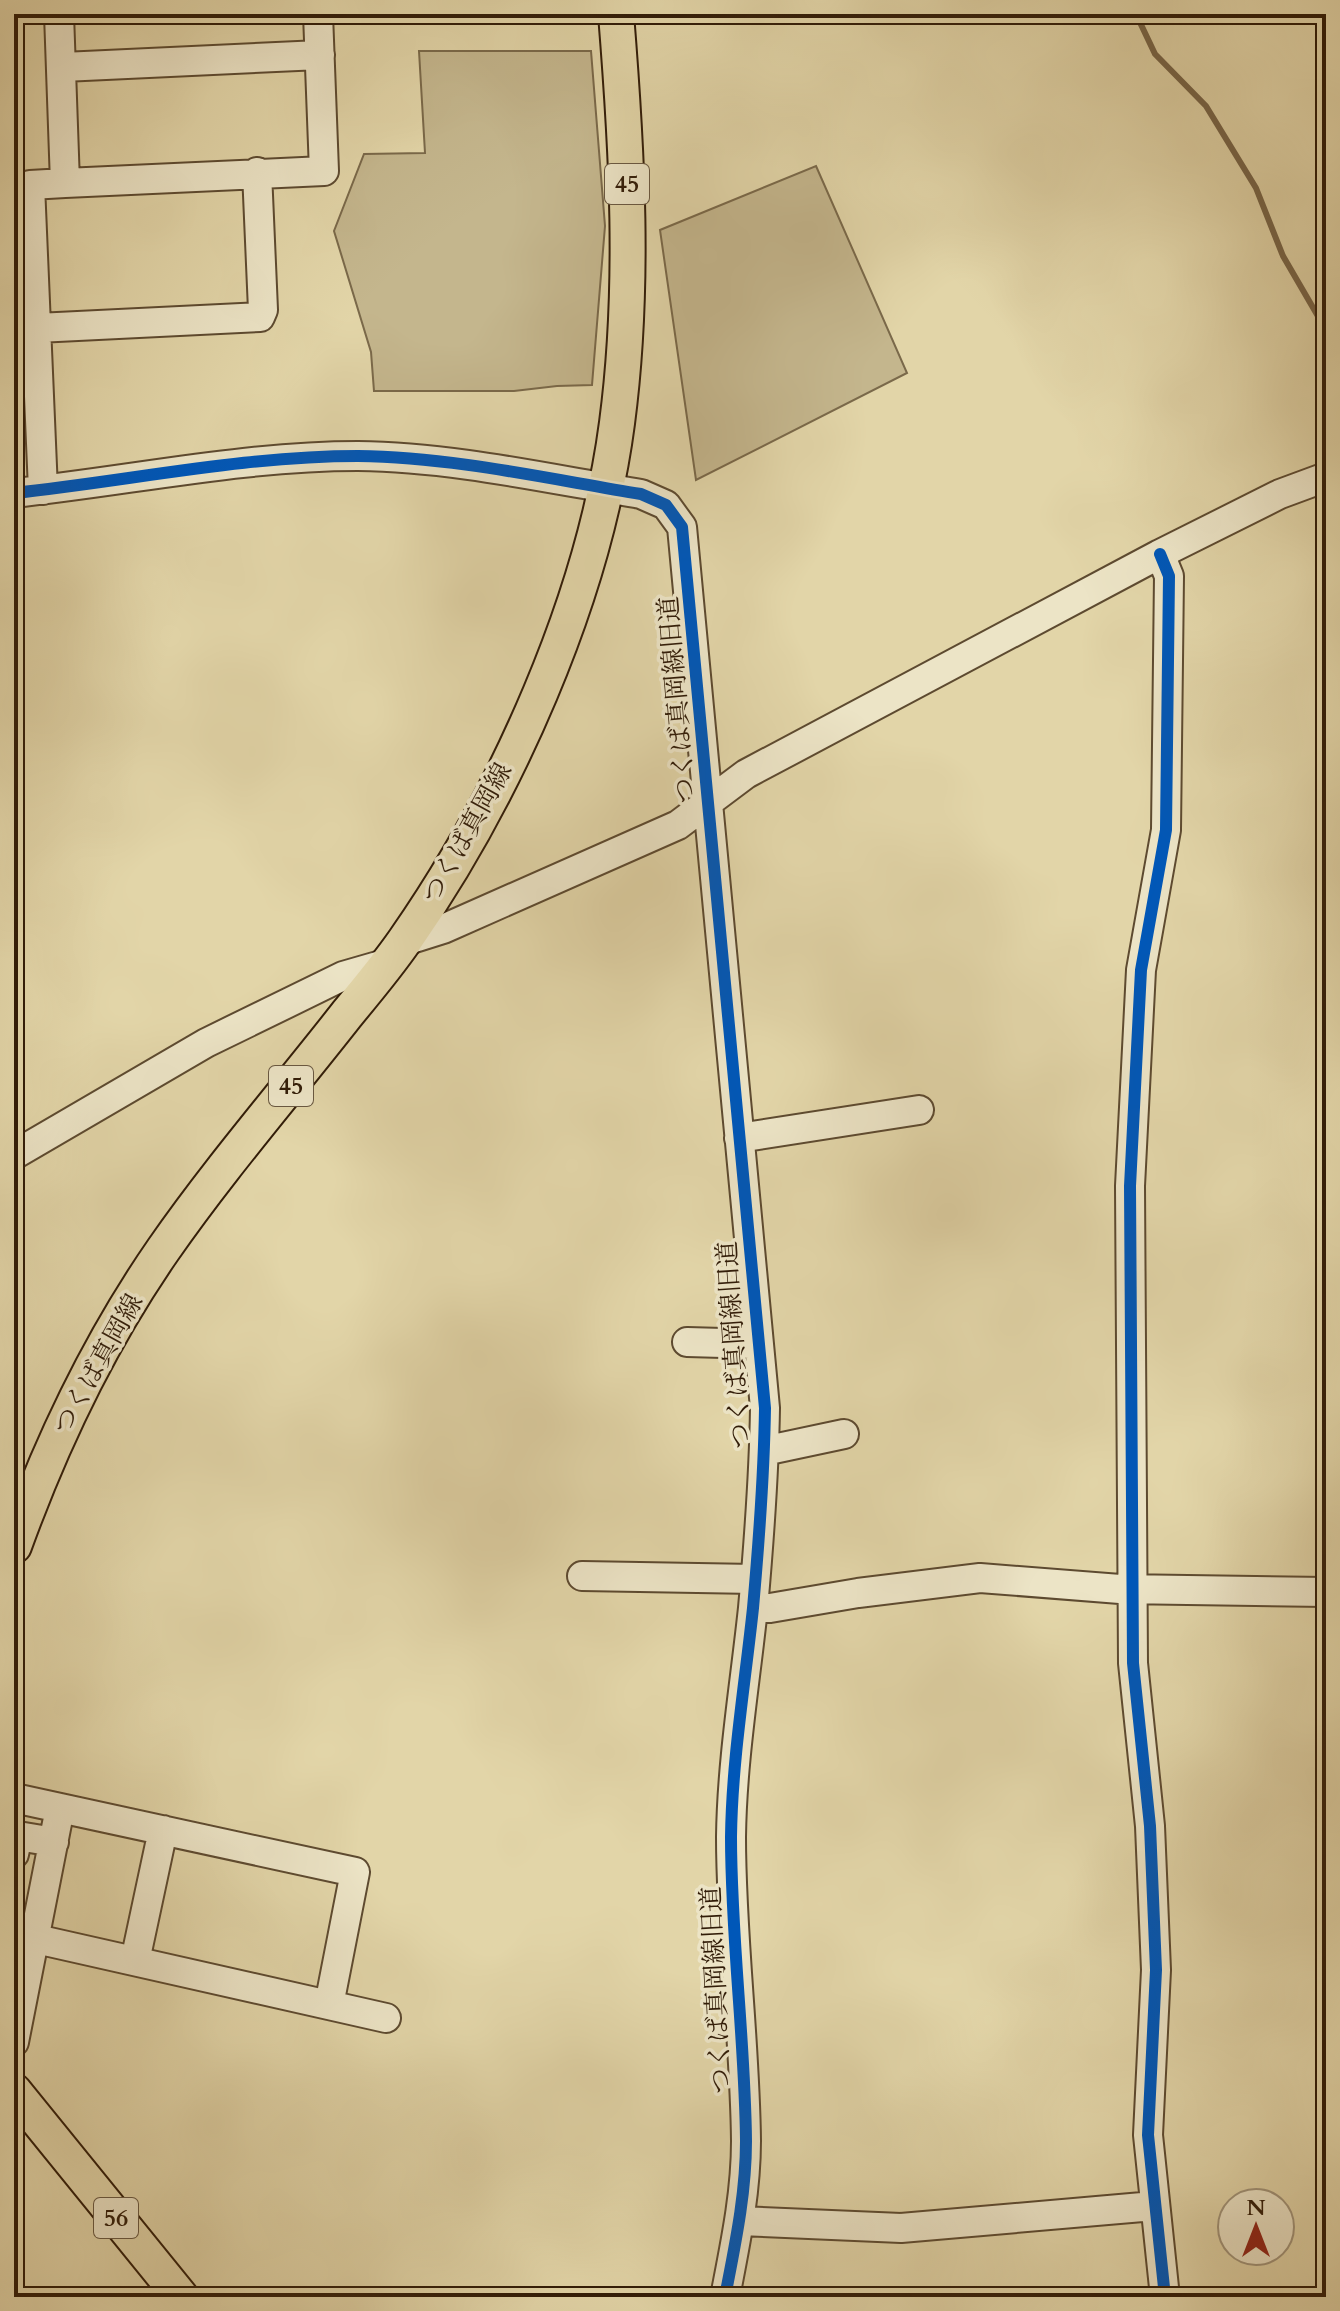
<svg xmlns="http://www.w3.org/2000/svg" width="1340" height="2311" viewBox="0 0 1340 2311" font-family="Cardo,'Noto Serif JP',serif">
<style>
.green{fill:#c4b68d;stroke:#7a694a;stroke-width:2}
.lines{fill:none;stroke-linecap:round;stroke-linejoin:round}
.stream{stroke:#776548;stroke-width:6}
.minor-casing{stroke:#5d4a30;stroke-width:32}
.major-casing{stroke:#311c08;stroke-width:38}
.minor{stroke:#ece4c6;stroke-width:28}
.major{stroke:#e2d5a8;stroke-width:34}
.cycleway-casing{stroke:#ece4c6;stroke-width:17}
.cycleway{stroke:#0057b8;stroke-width:12}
.labels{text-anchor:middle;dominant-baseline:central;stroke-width:7;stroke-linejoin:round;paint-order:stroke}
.shield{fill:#ece4c6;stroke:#695841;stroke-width:2}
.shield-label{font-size:24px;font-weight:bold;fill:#311c08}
.street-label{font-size:26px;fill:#311c08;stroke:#ece4c6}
</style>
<rect width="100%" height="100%" fill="#e2d5a8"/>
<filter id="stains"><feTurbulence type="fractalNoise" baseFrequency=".0025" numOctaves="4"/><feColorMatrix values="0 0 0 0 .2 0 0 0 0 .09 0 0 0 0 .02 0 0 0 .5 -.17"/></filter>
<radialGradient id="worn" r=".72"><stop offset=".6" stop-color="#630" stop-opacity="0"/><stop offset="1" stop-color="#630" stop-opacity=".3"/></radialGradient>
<path class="green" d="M 419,51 L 591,51 L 605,226 L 592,385 L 557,386 L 514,391 L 374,391 L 371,352 L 334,231 L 364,154 L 425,153 Z
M 816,166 L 907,373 L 696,480 L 660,230 Z"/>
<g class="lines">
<path class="stream" d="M 1136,14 L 1155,54 L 1206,106 L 1256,188 L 1283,256 L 1326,330"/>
<defs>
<path id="minor" d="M 59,14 L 65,183 L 324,171 L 318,14
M 63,67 L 320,55
M 37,328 L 260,317 L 263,310 L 257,172
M 43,490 L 30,185 L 65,183
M 14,493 C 128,481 243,456 358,456 C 453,457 549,479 641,494 L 666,505 L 682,527 L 765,1408 C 764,1474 759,1541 753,1608 C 745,1684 732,1760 731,1837 C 731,1939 745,2040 746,2141 C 746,2194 735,2245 725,2297
M 1160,554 L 1169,576 L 1166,830 L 1141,970 L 1130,1186 L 1133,1663 L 1150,1826 L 1156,1970 L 1148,2135 L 1165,2297
M 405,941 L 443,929 L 678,825 L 746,774 L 1160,554 L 1280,494 L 1326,477
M 739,1138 L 919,1110
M 14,1155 L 206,1043 L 343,976 L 388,963
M 687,1342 L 759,1344
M 764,1451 L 844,1434
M 582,1576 L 755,1579
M 753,1608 L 770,1608 L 858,1593 L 980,1578 L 1120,1589 L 1326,1592
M 14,1798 L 355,1872 L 329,2005
M 14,1854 L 18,1836 L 54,1842
M 14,1934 L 386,2018
M 135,1961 L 163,1830
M 14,2042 L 60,1808
M 740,2221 L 901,2228 L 1154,2206"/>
<path id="major" d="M 14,1546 C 52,1441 100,1341 163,1250 C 220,1168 286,1092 347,1014 C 367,990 387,966 405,940 C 506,795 594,599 617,423 C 635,287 627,150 616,14
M 14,2091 L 181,2297"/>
</defs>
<use href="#minor" class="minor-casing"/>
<use href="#major" class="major-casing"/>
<use href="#minor" class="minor"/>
<use href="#major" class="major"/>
<defs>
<path id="cycleway" d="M 14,493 C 128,481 243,456 358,456 C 453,457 549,479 641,494 L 666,505 L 682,527 L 765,1408 C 764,1474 759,1541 753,1608 C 745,1684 732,1760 731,1837 C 731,1939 745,2040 746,2141 C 746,2194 735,2245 725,2297
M 1160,554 L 1169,576 L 1166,830 L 1141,970 L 1130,1186 L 1133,1663 L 1150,1826 L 1156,1970 L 1148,2135 L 1165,2297"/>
</defs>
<use href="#cycleway" class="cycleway-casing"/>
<use href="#cycleway" class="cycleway"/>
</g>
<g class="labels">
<g class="shield">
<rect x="605" y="164" width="44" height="40" rx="6"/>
<rect x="269" y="1066" width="44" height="40" rx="6"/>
<rect x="94" y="2198" width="44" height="40" rx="6"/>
</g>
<g class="shield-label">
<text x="627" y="184">45</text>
<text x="291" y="1086">45</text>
<text x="116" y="2218">56</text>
</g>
<g class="street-label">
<text transform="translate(677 700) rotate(-95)">つくば真岡線旧道</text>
<text transform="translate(467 833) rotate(-61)">つくば真岡線</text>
<text transform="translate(734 1345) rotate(-94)">つくば真岡線旧道</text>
<text transform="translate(98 1364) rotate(-61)">つくば真岡線</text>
<text transform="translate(716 1990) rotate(-93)">つくば真岡線旧道</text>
</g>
</g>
<rect width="1340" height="2311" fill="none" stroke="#e2d5a8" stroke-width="48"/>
<rect x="16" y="16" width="1308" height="2279" fill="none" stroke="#311c08" stroke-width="4"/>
<rect x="24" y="24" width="1292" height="2263" fill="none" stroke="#311c08" stroke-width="2"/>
<g transform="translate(1256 2227)"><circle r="38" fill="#ece4c6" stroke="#a1947a" stroke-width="2"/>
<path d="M0-6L14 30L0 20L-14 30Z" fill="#8f2418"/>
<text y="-12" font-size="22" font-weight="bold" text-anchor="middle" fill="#311c08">N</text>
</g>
<rect width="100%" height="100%" filter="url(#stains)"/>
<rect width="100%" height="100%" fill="url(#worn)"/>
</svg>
